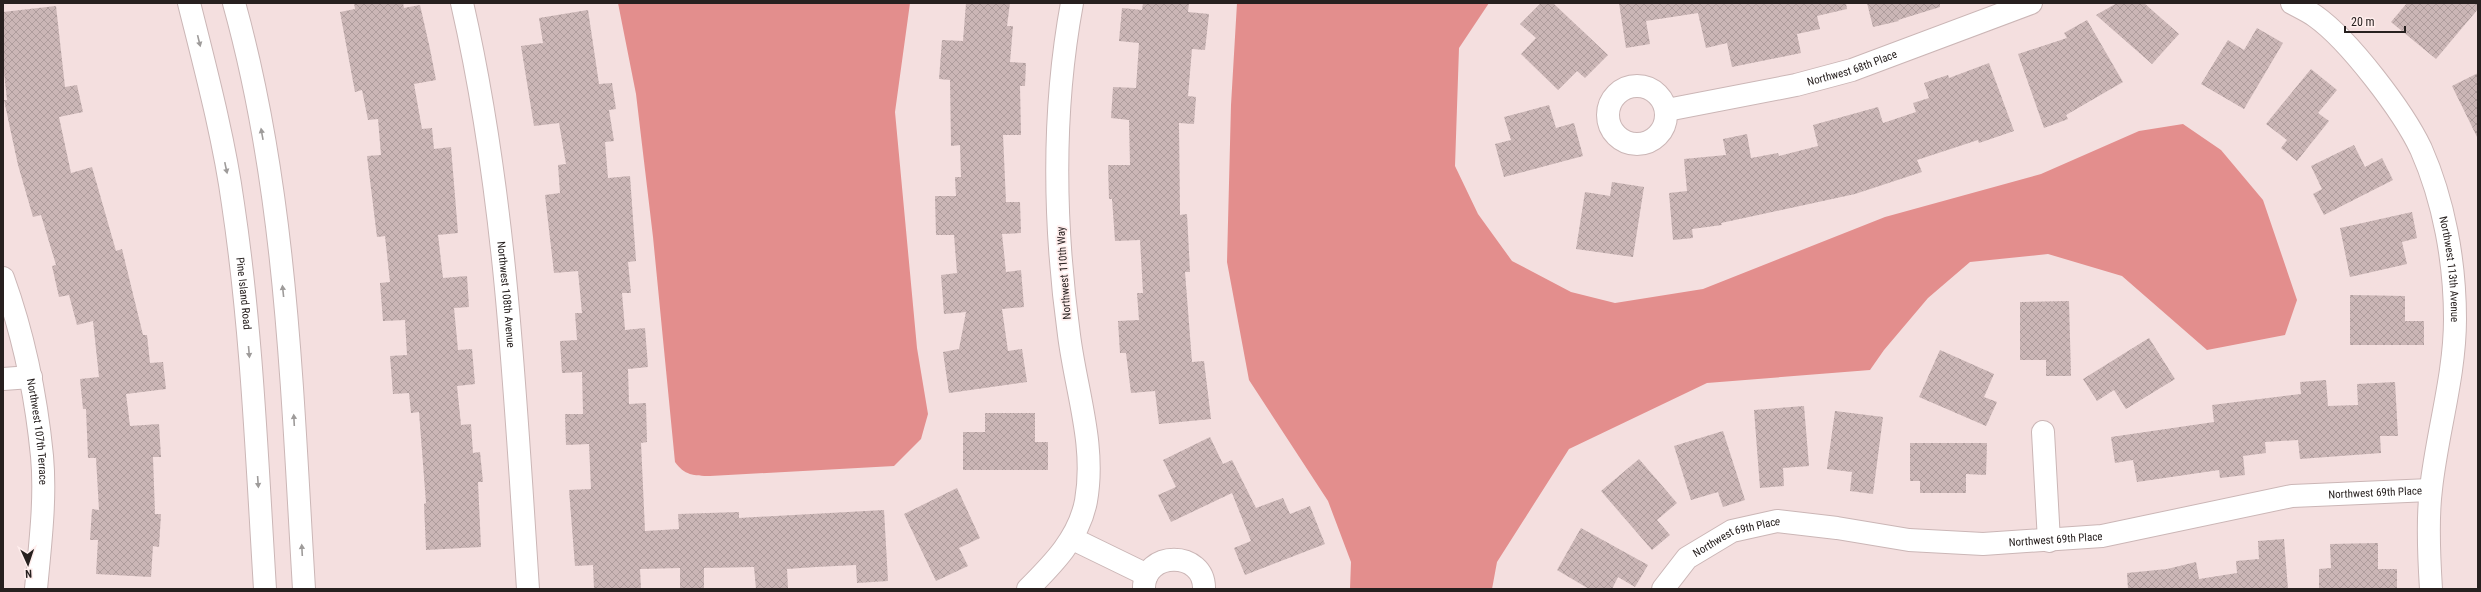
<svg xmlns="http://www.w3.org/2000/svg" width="2481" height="592" viewBox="0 0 2481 592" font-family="'Roboto Condensed',sans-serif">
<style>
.water{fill:#e38e8d}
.building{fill:url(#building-cross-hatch)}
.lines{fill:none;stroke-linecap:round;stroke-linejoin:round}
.minor-casing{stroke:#cbb6b6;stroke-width:24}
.secondary-casing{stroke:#cbb6b6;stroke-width:24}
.minor{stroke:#fff;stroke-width:22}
.secondary{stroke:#fff;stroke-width:22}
.oneway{fill:#9e9b9a}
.labels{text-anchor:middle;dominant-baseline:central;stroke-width:3.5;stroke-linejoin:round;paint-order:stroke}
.street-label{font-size:11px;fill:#27201f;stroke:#ffeeed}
</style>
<defs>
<pattern id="building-cross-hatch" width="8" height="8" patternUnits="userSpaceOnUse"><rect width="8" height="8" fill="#cbb6b6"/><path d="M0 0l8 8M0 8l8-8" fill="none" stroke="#ae9c9c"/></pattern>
</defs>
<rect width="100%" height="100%" fill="#f4dfdf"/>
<path class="water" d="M 618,3 L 910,3 L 895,112 L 917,348 L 928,414 L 921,439 L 894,466 L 710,476 C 694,476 684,475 675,462 L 653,237 L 636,94 Z
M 1237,3 L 1489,3 L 1459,48 L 1455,166 L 1478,214 L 1512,261 L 1571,292 L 1615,303 L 1703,289 L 1885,217 L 2041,174 L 2139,131 L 2183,124 L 2221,150 L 2263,200 L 2297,300 L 2285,335 L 2207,350 L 2122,276 L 2048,254 L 1970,262 L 1928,298 L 1884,350 L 1870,370 L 1707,383 L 1569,449 L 1497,562 L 1492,589 L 1350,589 L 1351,562 L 1328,501 L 1249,380 L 1227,262 L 1231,105 Z"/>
<path class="building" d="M 354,3 L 403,3 L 404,8 L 420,5 L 430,49 L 436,80 L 414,84 L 422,129 L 432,128 L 434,149 L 451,147 L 458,233 L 438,235 L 443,278 L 467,276 L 469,307 L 454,308 L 458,350 L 472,349 L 475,384 L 457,386 L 461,425 L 471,424 L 473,453 L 480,452 L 483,482 L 478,482 L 481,547 L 426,550 L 424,504 L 426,503 L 419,412 L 411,413 L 409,393 L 393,394 L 390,356 L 407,355 L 405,320 L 383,321 L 380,283 L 390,282 L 385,236 L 377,237 L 367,156 L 381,155 L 378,119 L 368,120 L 362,90 L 355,92 L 340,12 L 355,9 Z
M 966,3 L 1010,3 L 1007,26 L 1013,26 L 1010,62 L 1026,63 L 1025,86 L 1020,86 L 1021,135 L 1003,135 L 1006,202 L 1020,202 L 1021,233 L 1002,234 L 1006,272 L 1021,270 L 1024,307 L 1002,309 L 1008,351 L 1022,349 L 1027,382 L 949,393 L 943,352 L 959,349 L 966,312 L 944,314 L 941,275 L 957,273 L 954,235 L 936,235 L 935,196 L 956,196 L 955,177 L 961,177 L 960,145 L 951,146 L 950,80 L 939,79 L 942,40 L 963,41 Z
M 1143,3 L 1189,3 L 1188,12 L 1209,14 L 1205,50 L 1192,49 L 1188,96 L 1196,97 L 1194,124 L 1179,123 L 1180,215 L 1187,214 L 1190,272 L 1185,272 L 1192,362 L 1204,361 L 1211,419 L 1159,424 L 1155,391 L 1131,393 L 1126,353 L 1120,353 L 1118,321 L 1139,320 L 1137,293 L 1143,293 L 1140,240 L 1115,241 L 1112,199 L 1109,199 L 1108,165 L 1130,165 L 1129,120 L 1111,118 L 1113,87 L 1136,88 L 1139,43 L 1119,41 L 1122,8 L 1142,10 Z
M 1541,3 L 1553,3 L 1608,55 L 1585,78 L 1577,71 L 1558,90 L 1521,54 L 1536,38 L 1520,24 Z
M 1619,3 L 1846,3 L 1847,9 L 1817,16 L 1820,29 L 1797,34 L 1801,53 L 1732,67 L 1727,43 L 1706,48 L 1698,13 L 1646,21 L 1650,44 L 1626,48 Z
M 1867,3 L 1940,3 L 1940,7 L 1898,20 L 1899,21 L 1873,27 Z
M 2117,3 L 2144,3 L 2179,34 L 2152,64 L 2096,15 Z
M 2407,3 L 2478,3 L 2478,9 L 2436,59 L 2391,22 Z
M 56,6 L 65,87 L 77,85 L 83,112 L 59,117 L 71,173 L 92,167 L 116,251 L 122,249 L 143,335 L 147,335 L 150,363 L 163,362 L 166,389 L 126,394 L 130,426 L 159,424 L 161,457 L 153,457 L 155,514 L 161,514 L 159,547 L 153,546 L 151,577 L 96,574 L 98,540 L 90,540 L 92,509 L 99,510 L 96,458 L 88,458 L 86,409 L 83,409 L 80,379 L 99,377 L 93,321 L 77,325 L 69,295 L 59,297 L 52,266 L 56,265 L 41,215 L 33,217 L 18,165 L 4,100 L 7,100 L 3,63 L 3,12 Z
M 588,10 L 599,84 L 612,83 L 616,109 L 609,110 L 614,141 L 605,142 L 608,178 L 630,176 L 636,261 L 628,262 L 631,293 L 622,293 L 625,330 L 645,328 L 648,367 L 628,369 L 629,404 L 646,403 L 647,442 L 641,443 L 645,531 L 679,529 L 678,514 L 739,512 L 739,518 L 884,510 L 888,581 L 857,583 L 856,565 L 816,567 L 787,569 L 788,588 L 756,589 L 754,567 L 704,568 L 704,589 L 680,589 L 680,568 L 640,569 L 641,589 L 594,589 L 593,565 L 575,566 L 569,490 L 591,489 L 589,444 L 566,445 L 565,414 L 583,414 L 582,372 L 562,373 L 560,341 L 577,340 L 575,313 L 582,313 L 578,271 L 554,273 L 545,195 L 560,193 L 558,165 L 566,164 L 559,123 L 534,126 L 521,46 L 543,43 L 539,18 Z
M 2087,20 L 2123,82 L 2066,115 L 2068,119 L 2044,128 L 2018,54 L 2067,38 L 2064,33 Z
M 2257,28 L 2283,43 L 2244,109 L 2201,84 L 2228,40 L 2244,50 Z
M 1989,63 L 2014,131 L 1979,143 L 1978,140 L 1917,160 L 1922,172 L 1855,194 L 1721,223 L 1722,225 L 1692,229 L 1693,238 L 1673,240 L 1669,193 L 1687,191 L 1684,159 L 1726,155 L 1723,139 L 1747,134 L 1751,158 L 1778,153 L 1779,156 L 1818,146 L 1813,125 L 1878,107 L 1883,123 L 1916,112 L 1913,103 L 1929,98 L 1924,83 L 1948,75 L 1949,78 Z
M 2311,69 L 2337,90 L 2318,113 L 2329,121 L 2297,161 L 2281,148 L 2287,140 L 2266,124 Z
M 2478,73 L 2478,139 L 2452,86 Z
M 1549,105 L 1556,128 L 1574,123 L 1583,156 L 1504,177 L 1495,144 L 1511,140 L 1504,117 Z
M 2354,145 L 2365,167 L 2382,158 L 2393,180 L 2324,215 L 2313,194 L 2322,189 L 2311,166 Z
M 1612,182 L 1644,187 L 1633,257 L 1576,249 L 1585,192 L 1610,196 Z
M 2412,212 L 2417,238 L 2402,242 L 2407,264 L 2350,277 L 2340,228 Z
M 2350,295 L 2405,296 L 2405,321 L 2424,321 L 2424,345 L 2350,345 Z
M 2069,301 L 2071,376 L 2046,376 L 2046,360 L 2020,360 L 2020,302 Z
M 2149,338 L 2175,379 L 2126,409 L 2114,390 L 2097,401 L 2083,379 Z
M 1940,350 L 1994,374 L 1984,397 L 1997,402 L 1986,426 L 1919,397 Z
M 2326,380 L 2328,406 L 2358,405 L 2357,384 L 2395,382 L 2398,436 L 2380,436 L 2381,453 L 2300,459 L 2298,440 L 2265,442 L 2266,453 L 2243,456 L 2245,475 L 2220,478 L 2219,470 L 2137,482 L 2133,460 L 2115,463 L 2111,437 L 2214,422 L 2212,405 L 2301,394 L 2300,382 Z
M 1804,406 L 1809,466 L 1783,468 L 1784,486 L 1760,488 L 1754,410 Z
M 1835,411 L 1883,417 L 1873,494 L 1850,491 L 1852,472 L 1827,469 Z
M 985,413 L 1035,413 L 1035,442 L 1048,442 L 1048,470 L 963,470 L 963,432 L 985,432 Z
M 1723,431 L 1745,500 L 1723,507 L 1718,492 L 1691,500 L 1674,446 Z
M 1210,437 L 1223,464 L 1232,460 L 1256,508 L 1283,498 L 1290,514 L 1310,506 L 1325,544 L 1245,575 L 1234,548 L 1251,541 L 1232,493 L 1171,522 L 1158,495 L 1176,487 L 1163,460 Z
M 1910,443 L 1987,443 L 1986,475 L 1966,474 L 1966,493 L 1920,493 L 1920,481 L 1910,481 Z
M 1639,459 L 1677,503 L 1657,520 L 1670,535 L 1652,550 L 1601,491 Z
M 957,488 L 980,538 L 959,548 L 968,566 L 936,581 L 904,514 Z
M 1581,528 L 1648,565 L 1635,587 L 1618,577 L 1612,589 L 1589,589 L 1557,570 Z
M 2284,539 L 2288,589 L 2128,589 L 2127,573 L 2167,569 L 2196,562 L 2199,579 L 2237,573 L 2236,561 L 2259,559 L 2258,541 Z
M 2378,543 L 2378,569 L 2397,569 L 2397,589 L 2319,589 L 2319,569 L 2331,568 L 2330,544 Z"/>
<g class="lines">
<defs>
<g id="minor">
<path id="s1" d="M 462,3 C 506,195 515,393 528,589"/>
<path id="s2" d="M 2292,3 C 2299,7 2308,11 2315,16 C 2349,40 2403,111 2421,149 C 2444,201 2455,262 2455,319 C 2455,376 2437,433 2431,489 C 2427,520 2429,558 2431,589"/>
<circle cx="1637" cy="115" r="29"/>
<path id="s3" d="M 1667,110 L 1796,85 L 1852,70 L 2031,3"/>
<path id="s4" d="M 3,278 C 24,336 36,395 42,456 C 46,499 40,545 36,589"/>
<path d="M 3,379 L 31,377"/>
<path d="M 2043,432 L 2049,541"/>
<path d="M 1073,539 L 1147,575"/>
<path d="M 1028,589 C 1053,564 1079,538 1086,501 C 1096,445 1076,391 1069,335 C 1054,226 1052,111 1072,3"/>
<path d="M 1144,589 C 1143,550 1205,550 1204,589"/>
<path id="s5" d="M 1663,589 L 1687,558 L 1732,531 L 1777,521 L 1837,528 L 1909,540 L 1983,544 L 2102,536 L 2292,496 L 2430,490"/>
</g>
<g id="secondary">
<path id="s6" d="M 189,3 C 205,67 224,138 233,204 C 252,331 257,461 265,589"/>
<path d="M 234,3 C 287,193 292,393 304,589"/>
</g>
</defs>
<use href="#minor" class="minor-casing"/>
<use href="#secondary" class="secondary-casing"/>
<use href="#minor" class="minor"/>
<use href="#secondary" class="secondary"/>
</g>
<defs><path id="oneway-solid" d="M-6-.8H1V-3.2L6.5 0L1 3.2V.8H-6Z"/></defs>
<g class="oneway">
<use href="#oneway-solid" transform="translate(199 41) rotate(76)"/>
<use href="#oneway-solid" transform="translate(262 134) rotate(-100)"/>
<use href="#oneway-solid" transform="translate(226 168) rotate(78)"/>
<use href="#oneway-solid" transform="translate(283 291) rotate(-96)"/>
<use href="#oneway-solid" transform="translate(249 352) rotate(85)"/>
<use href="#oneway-solid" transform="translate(294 420) rotate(-93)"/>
<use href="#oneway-solid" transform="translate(258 482) rotate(86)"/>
<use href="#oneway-solid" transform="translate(302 550) rotate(-93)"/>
</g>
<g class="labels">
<g class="street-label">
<text stroke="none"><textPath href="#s3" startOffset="190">Northwest 68th Place</textPath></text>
<text stroke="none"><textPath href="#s2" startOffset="322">Northwest 113th Avenue</textPath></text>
<text transform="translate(1064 273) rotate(-94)">Northwest 110th Way</text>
<text stroke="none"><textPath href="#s6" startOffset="296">Pine Island Road</textPath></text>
<text stroke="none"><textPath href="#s1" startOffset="295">Northwest 108th Avenue</textPath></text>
<text stroke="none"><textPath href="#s4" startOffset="158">Northwest 107th Terrace</textPath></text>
<text stroke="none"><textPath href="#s5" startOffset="742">Northwest 69th Place</textPath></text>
<text stroke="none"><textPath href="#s5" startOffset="94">Northwest 69th Place</textPath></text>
<text stroke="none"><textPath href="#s5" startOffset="418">Northwest 69th Place</textPath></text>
</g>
</g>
<rect width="2481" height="592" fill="none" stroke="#27201f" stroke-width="8"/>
<g transform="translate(28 564) rotate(177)" stroke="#ffeeed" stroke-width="3" paint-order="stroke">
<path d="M0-3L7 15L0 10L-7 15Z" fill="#27201f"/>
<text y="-6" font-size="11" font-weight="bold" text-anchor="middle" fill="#27201f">N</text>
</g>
<path d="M2345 26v6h60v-6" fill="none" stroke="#27201f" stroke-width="2"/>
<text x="2351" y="26" font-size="12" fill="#27201f" stroke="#ffeeed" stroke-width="3" paint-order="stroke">20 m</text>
</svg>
